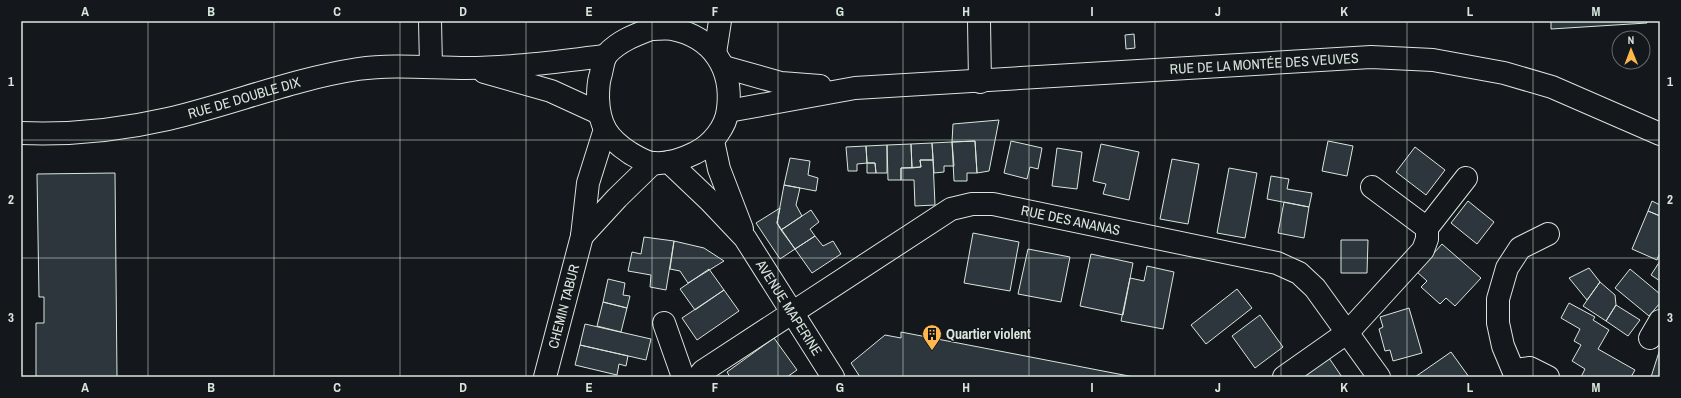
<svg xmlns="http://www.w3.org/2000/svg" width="1681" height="398" viewBox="0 0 1681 398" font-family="'Archivo Narrow',sans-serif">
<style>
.building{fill:#2c363c;stroke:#d8e6dc}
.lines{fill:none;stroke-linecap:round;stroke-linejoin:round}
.minor-casing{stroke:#d8e6dc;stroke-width:24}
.tertiary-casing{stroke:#d8e6dc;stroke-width:24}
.secondary-casing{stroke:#d8e6dc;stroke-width:24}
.minor{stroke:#14181c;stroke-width:22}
.tertiary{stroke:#14181c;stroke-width:22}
.secondary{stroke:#14181c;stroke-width:22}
.grid{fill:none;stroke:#d8e6dc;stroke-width:1;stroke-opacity:0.55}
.labels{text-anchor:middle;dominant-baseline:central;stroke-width:3;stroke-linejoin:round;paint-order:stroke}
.street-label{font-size:14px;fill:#d8e6dc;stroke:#14181c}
.poi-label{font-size:14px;font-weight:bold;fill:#d8e6dc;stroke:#14181c;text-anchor:start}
.neatline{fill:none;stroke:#d8e6dc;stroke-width:1.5}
.grid-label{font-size:13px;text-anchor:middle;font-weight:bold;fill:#d8e6dc}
</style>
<rect width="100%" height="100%" fill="#14181c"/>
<path class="building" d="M 1551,21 L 1647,21 L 1647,23 L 1551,29 Z
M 1134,34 L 1135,48 L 1126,49 L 1125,35 Z
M 999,120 L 989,171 L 977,173 L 975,141 L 952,142 L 953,124 Z
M 975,141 L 977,173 L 967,173 L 967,181 L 954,181 L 952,142 Z
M 1011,141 L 1042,148 L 1038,169 L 1030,167 L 1027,179 L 1004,173 Z
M 1328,141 L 1353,146 L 1347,176 L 1322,171 Z
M 952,142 L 954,166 L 944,166 L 944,172 L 934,173 L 932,143 Z
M 932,143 L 933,160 L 920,160 L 921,167 L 912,168 L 911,144 Z
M 911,144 L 912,168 L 901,168 L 901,180 L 888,180 L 887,145 Z
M 1101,144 L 1139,152 L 1129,200 L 1103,194 L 1106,184 L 1093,181 Z
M 887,145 L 887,173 L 876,173 L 875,163 L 867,163 L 866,146 Z
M 866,146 L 867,163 L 857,164 L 857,171 L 848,171 L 846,147 Z
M 1415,147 L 1445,170 L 1426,195 L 1396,172 Z
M 1057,148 L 1082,152 L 1077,189 L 1052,186 Z
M 790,158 L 810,161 L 808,175 L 818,178 L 816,191 L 784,185 Z
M 1172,159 L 1199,164 L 1188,224 L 1160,219 Z
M 920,160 L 933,160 L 935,205 L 915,206 L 914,180 L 901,180 L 901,168 L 921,167 Z
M 867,163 L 875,163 L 876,173 L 867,173 Z
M 1229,168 L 1257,173 L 1245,238 L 1217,233 Z
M 115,173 L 117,377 L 36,377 L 36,323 L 44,323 L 44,297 L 39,297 L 37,174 Z
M 1271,176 L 1289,179 L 1287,189 L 1312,193 L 1309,207 L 1267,199 Z
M 784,185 L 800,188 L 796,205 L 802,216 L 781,230 L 777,223 Z
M 1468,201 L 1494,222 L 1477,244 L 1451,223 Z
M 1652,201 L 1660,205 L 1660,216 L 1648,211 Z
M 1284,202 L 1309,207 L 1304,238 L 1278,233 Z
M 780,208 L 777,223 L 795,249 L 780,259 L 756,223 Z
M 811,210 L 819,222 L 810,229 L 815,236 L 795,249 L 781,230 Z
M 1648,211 L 1660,216 L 1660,252 L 1657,260 L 1632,249 Z
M 973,233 L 1019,242 L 1010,291 L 964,283 Z
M 815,236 L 823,246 L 833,241 L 841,254 L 812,273 L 795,249 Z
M 644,237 L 674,241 L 666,290 L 650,287 L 651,275 L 628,271 L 632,252 L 641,254 Z
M 1341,240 L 1368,240 L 1367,273 L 1341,273 Z
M 674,241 L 704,248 L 724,261 L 688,283 L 680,271 L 670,269 Z
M 1442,244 L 1481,278 L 1455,306 L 1446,298 L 1440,304 L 1421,287 L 1427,281 L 1417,272 Z
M 1028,249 L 1070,257 L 1061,302 L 1018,294 Z
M 1091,254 L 1133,263 L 1123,315 L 1080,306 Z
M 1660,261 L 1660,281 L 1651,275 Z
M 1147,266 L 1174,272 L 1163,329 L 1121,321 L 1130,278 L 1144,281 Z
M 1589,268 L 1600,282 L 1587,300 L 1569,278 Z
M 709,269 L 724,290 L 695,310 L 680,289 Z
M 1630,269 L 1660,294 L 1660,303 L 1649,316 L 1615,288 Z
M 608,279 L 625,283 L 623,295 L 630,296 L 627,308 L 603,302 Z
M 1600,282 L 1615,295 L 1616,305 L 1606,321 L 1583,306 Z
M 1237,289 L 1252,308 L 1206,344 L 1191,325 Z
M 724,290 L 739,311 L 697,340 L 682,318 Z
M 603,302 L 627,308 L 621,332 L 597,326 Z
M 1569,303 L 1595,317 L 1593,320 L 1609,330 L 1598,349 L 1635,370 L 1631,377 L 1581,377 L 1585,369 L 1572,361 L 1581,345 L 1574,341 L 1580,329 L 1561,318 Z
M 1616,305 L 1640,320 L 1628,336 L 1606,321 Z
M 1409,308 L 1422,353 L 1393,361 L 1390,350 L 1385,351 L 1379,329 L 1383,327 L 1380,317 Z
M 1260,315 L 1283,347 L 1255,368 L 1232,336 Z
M 585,324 L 651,339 L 646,360 L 580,345 Z
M 901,332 L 1134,377 L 860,377 L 851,363 L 885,335 L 901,338 Z
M 774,338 L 797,370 L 787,377 L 730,377 L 727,372 Z
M 580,345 L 628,356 L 626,366 L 619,364 L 617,375 L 575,365 Z
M 1660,349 L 1660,377 L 1651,377 Z
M 1451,352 L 1469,377 L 1415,377 Z
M 1329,358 L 1342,377 L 1302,377 Z"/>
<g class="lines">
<defs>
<g id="minor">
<path d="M 430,21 L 431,66"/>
<path d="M 979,21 L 980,82"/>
<path d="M 715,53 L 720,21"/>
<path d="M 713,141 L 719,169 L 742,229"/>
<path id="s1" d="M 669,162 L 709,200 L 745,238 L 833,377"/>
<path d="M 1427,228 L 1466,178"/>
<path d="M 664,323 L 683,377"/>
<path d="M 1650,338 L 1660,321"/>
<path id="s2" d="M 698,377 L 703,371 L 951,209 L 972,204 L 993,204 L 1277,263 L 1299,273 L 1315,288 L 1379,377"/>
<path d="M 1284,377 L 1348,332 L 1423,250 L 1427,239 L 1427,228 L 1372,187"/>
<path d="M 1516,377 L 1503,346 L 1498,323 L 1498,299 L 1507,268 L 1520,248 L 1548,234"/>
<path d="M 1518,377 L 1523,369 L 1530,368 L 1548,377"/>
</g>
<g id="tertiary">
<path d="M 484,72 L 551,91 L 599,113"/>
<path id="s3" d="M 21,133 C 70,135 120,130 168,119 C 232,104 293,79 358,69 C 394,64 431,68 467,68 C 513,68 561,61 606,56"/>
</g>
<g id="secondary">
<path d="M 651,29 C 658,29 666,28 672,29 C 713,37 733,69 728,109 C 726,127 712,145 695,153 C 683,159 668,164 654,163 C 646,163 637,157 630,153 C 607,138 599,125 598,98 C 598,91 598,84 600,77 C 602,71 603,59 607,54 C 619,41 635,35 651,29 Z"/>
<path d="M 724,67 L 781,83 L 820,86"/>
<path id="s4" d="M 728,111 L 855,88 L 1371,57 L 1433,60 L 1504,73 L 1552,87 L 1660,134"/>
<path d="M 582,236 L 617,198 L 653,163"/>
<path id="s5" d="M 545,377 L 582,236 L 588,183 L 605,129"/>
</g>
</defs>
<use href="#minor" class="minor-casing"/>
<use href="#tertiary" class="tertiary-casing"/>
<use href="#secondary" class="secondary-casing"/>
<use href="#minor" class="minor"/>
<use href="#tertiary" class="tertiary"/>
<use href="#secondary" class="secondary"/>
</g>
<path class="grid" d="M 148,21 L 148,377M 274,21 L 274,377M 400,21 L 400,377M 526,21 L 526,377M 652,21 L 652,377M 778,21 L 778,377M 903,21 L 903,377M 1029,21 L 1029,377M 1155,21 L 1155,377M 1281,21 L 1281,377M 1407,21 L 1407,377M 1533,21 L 1533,377M 21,140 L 1660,140M 21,258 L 1660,258"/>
<defs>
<symbol id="building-pin" viewBox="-11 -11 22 30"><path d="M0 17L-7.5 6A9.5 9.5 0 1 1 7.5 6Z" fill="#ffb74d" stroke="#14181c"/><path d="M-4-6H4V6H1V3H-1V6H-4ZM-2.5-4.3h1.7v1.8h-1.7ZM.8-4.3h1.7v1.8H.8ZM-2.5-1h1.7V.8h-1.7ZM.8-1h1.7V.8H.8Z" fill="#111"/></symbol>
</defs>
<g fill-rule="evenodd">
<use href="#building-pin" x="921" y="323" width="22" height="30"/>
</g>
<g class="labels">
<g class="street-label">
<text stroke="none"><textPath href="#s4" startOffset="539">RUE DE LA MONTÉE DES VEUVES</textPath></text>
<text stroke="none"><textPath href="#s3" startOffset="227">RUE DE DOUBLE DIX</textPath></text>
<text stroke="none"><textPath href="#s2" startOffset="426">RUE DES ANANAS</textPath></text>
<text stroke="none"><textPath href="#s5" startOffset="73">CHEMIN TABUR</textPath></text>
<text stroke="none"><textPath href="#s1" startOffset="190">AVENUE MAPERINE</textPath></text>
</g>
<g class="poi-label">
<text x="946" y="334">Quartier violent</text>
</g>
</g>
<rect width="1681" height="398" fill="none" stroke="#14181c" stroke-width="44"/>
<g transform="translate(1631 50) rotate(359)"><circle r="19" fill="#14181c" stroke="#626a69"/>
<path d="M0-3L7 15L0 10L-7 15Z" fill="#ffb74d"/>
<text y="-6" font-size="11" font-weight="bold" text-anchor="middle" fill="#d8e6dc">N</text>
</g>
<rect x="22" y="22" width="1637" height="354" class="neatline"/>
<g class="grid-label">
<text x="85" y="16">A</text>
<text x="211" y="16">B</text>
<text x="337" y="16">C</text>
<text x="463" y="16">D</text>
<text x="589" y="16">E</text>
<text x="715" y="16">F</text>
<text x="840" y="16">G</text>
<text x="966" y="16">H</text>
<text x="1092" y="16">I</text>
<text x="1218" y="16">J</text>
<text x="1344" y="16">K</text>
<text x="1470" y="16">L</text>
<text x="1596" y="16">M</text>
<text x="11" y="86">1</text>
<text x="1670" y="86">1</text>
<text x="11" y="204">2</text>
<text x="1670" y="204">2</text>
<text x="11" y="322">3</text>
<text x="1670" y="322">3</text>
<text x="85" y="392">A</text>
<text x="211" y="392">B</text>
<text x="337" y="392">C</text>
<text x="463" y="392">D</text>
<text x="589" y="392">E</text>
<text x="715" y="392">F</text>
<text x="840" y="392">G</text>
<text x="966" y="392">H</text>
<text x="1092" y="392">I</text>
<text x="1218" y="392">J</text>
<text x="1344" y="392">K</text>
<text x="1470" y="392">L</text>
<text x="1596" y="392">M</text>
</g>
</svg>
